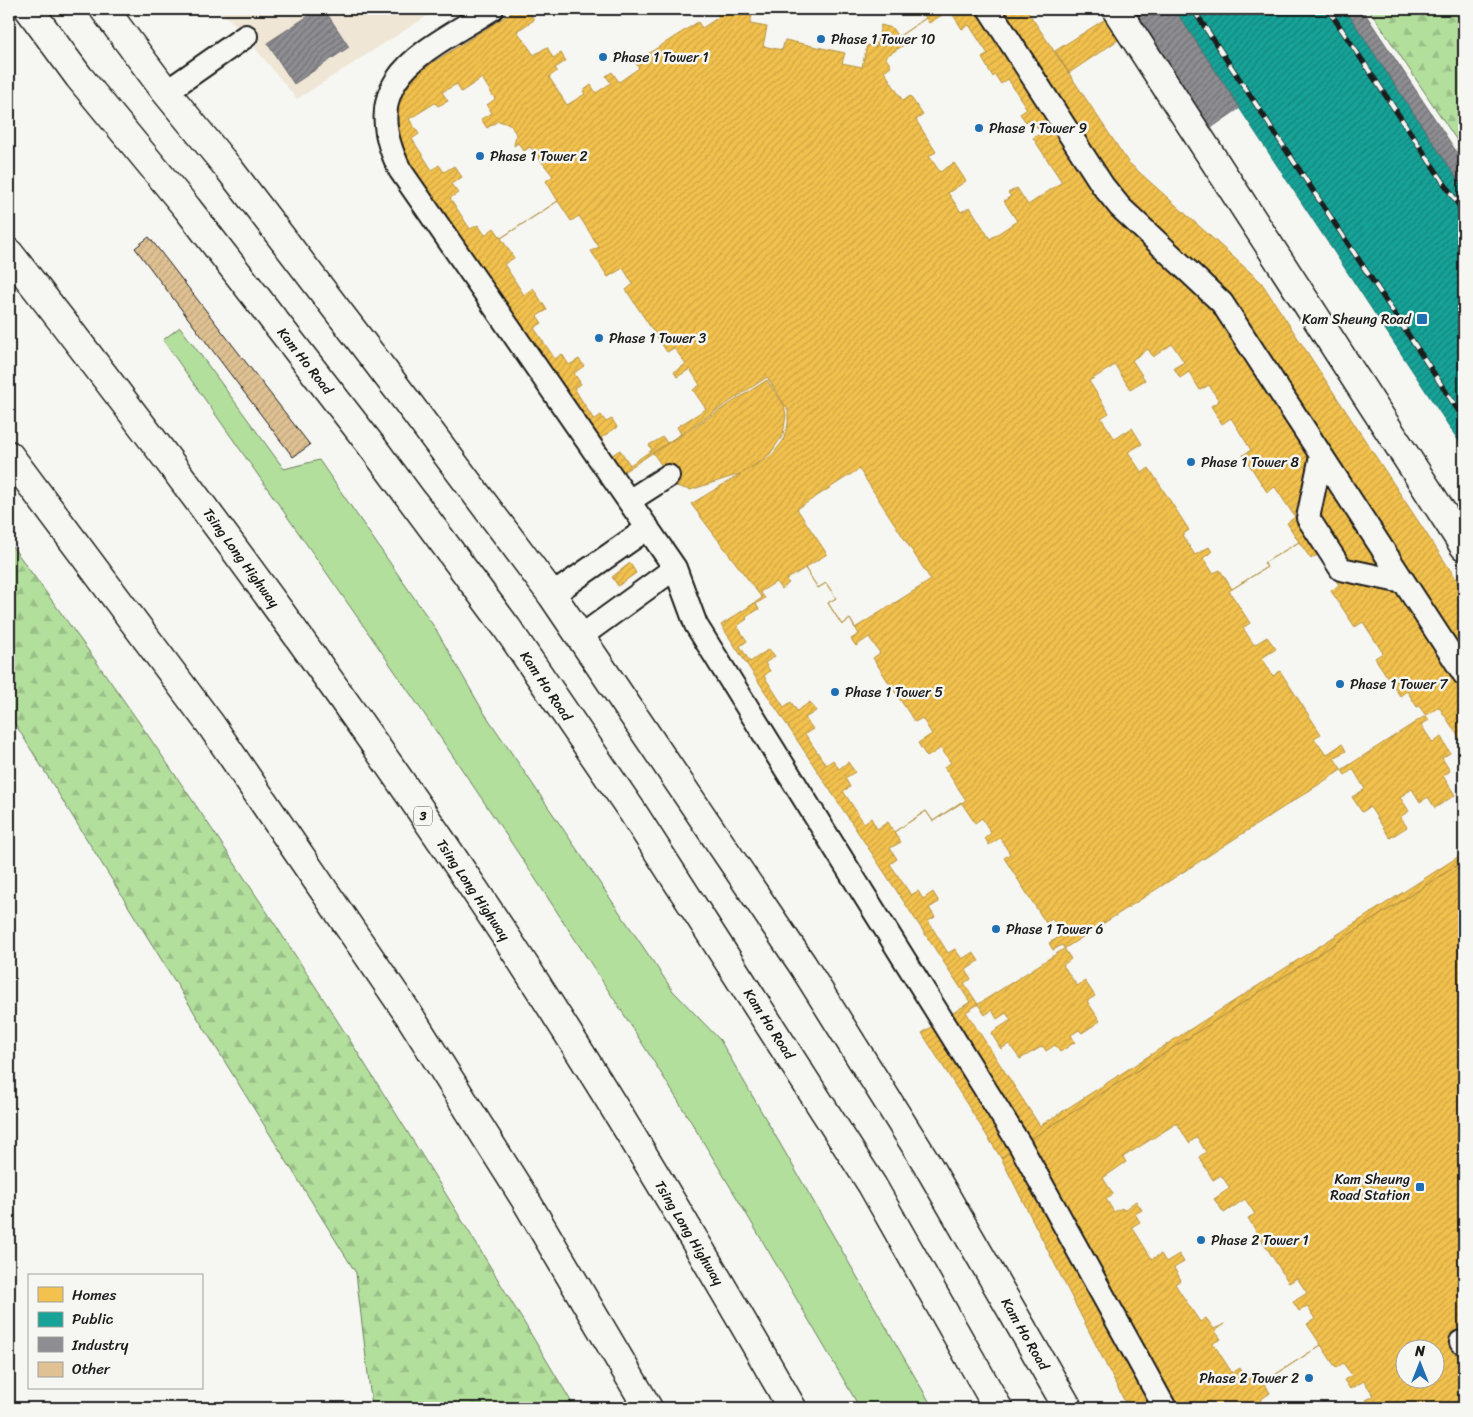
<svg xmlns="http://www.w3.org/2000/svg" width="1473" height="1417" viewBox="0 0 1473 1417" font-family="Sriracha,sans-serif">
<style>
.built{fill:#efe6d6}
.green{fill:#b3df9d;stroke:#687e5c}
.forest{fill:url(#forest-firs);stroke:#687e5c}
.homes{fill:url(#homes-hatch);stroke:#b2903f;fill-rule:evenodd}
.public{fill:url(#public-hatch);stroke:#187a73}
.industry{fill:url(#industry-hatch);stroke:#6b6b6f}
.building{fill:url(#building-hatch);stroke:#1c1c1c}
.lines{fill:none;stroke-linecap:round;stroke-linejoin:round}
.service-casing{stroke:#1c1c1c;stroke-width:26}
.pedestrian-casing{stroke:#1c1c1c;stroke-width:31}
.secondary-casing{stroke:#1c1c1c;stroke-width:31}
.motorway-casing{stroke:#1c1c1c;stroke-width:31}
.service{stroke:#f6f6f2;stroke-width:22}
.pedestrian{stroke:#f6f6f2;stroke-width:28}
.secondary{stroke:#f6f6f2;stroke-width:28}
.motorway{stroke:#f6f6f2;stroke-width:28}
.rail-casing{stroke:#1c1c1c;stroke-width:5.5}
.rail{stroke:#f6f6f2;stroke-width:4;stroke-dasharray:11;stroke-linecap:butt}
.poi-dot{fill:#1f6fb2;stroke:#f6f6f2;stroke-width:2}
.labels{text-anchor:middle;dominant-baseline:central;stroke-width:5;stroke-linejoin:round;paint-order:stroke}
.shield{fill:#f6f6f2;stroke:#5d5d5c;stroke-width:1}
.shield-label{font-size:12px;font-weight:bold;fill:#1c1c1c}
.poi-label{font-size:14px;fill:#1c1c1c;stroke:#f6f6f2;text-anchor:start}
.street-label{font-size:14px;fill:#1c1c1c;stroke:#f6f6f2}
</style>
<defs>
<pattern id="forest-firs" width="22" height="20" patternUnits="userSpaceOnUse" patternTransform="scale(1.25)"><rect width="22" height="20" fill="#b3df9d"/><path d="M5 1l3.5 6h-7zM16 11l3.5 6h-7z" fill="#99bf87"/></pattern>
<pattern id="homes-hatch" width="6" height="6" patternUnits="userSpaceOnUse" patternTransform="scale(1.25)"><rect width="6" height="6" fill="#f2c14e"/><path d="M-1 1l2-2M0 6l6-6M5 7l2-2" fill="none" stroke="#cfa544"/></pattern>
<pattern id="public-hatch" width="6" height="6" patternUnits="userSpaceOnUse" patternTransform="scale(1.25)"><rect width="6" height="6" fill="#17a398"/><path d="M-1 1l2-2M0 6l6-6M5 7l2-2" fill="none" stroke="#14847b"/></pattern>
<pattern id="industry-hatch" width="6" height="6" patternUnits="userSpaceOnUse" patternTransform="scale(1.25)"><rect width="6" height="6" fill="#8d8d92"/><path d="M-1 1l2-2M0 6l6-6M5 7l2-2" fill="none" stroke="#727276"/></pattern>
<pattern id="building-hatch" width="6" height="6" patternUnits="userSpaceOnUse" patternTransform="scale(1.25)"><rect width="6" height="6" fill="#dfc193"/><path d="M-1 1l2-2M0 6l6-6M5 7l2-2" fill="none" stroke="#bfa57e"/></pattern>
</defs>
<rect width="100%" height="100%" fill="#f6f6f2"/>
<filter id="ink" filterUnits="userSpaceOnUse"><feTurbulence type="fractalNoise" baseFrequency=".02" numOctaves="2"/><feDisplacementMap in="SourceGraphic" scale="10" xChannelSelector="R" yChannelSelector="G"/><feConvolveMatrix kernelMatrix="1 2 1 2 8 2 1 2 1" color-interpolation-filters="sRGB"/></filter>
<g filter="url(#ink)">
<path class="built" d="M 217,9 L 438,9 L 297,99 L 236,25 Z"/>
<path class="green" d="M 180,327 L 284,469 L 319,460 L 435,628 L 483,711 L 673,991 L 720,1040 L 933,1408 L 860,1408 C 771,1255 682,1101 584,953 C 449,745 306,543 163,340 Z"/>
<path class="forest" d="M 1370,9 L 1464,9 L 1464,151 L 1369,9 Z
M 9,542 C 47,594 85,645 122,698 C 283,928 432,1167 575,1408 L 372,1408 L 356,1273 L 9,714 Z"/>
<path class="homes" d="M 517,9 L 1026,9 L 1128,162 L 1261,282 L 1464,591 L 1464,861 L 1001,1158 L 922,1033 L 970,1002 L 721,625 L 762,598 L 691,504 L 772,455 L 783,441 L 788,424 L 788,410 L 767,377 L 622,473 L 408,160 L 397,138 L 395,119 L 399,96 L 410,77 Z
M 536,9 L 714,9 L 719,17 L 702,28 L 698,22 L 635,62 L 639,68 L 619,82 L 612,72 L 606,76 L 611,83 L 596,93 L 591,85 L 583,91 L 585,94 L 567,105 L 549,77 L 557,71 L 555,68 L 566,61 L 561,53 L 553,58 L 547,47 L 534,55 L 517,31 L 534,20 L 530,13 Z
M 933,9 L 932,15 L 922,12 L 926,18 L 898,37 L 892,28 L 881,25 L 876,47 L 867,45 L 862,67 L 842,63 L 845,53 L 785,40 L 782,50 L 763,46 L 767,27 L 750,24 L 752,15 L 728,10 L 941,9 L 940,11 Z
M 1121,9 L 1139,26 L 1069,73 L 1055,51 Z
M 950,10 L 962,29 L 969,25 L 988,54 L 982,58 L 993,77 L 995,75 L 1001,84 L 1008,79 L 1027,109 L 1020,114 L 1026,122 L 1031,119 L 1041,133 L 1033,138 L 1062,182 L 1028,205 L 1017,188 L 1008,193 L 1011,196 L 1004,201 L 1017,221 L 990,239 L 970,207 L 961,212 L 948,193 L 966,181 L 954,163 L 940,172 L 929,156 L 936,152 L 916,120 L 923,115 L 910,96 L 903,101 L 884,71 L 891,66 L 885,57 L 904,45 L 898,37 L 926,18 L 929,23 Z
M 482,78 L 495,99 L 487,105 L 492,113 L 481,119 L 487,128 L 498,121 L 510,124 L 516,134 L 514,146 L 518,143 L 524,151 L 530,147 L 553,176 L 546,181 L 558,201 L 501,238 L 494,228 L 485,235 L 478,225 L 470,229 L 450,198 L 458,193 L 451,184 L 462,177 L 454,166 L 444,172 L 439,165 L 432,170 L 412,139 L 419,134 L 409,119 L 435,103 L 438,106 L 448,101 L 442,92 L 457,84 L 461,92 Z
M 558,201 L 571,221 L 579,216 L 599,247 L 591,251 L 608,277 L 623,268 L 633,284 L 626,290 L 667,352 L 674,348 L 686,364 L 674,372 L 677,377 L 690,369 L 700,385 L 693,390 L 706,409 L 677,427 L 681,434 L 667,443 L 663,437 L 649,445 L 652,450 L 630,465 L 620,450 L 612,455 L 601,438 L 617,427 L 612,419 L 606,422 L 601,415 L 594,420 L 574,388 L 581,384 L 574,373 L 584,366 L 579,359 L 569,365 L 562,354 L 555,359 L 534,328 L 542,323 L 537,316 L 547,310 L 533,288 L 524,295 L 504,264 L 514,258 L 501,238 Z
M 1172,344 L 1184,362 L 1174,368 L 1180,378 L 1189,372 L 1200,390 L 1209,385 L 1219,401 L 1211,406 L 1222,424 L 1231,418 L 1251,450 L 1243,455 L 1267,492 L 1275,487 L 1295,517 L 1287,523 L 1299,542 L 1264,563 L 1267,567 L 1232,589 L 1220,570 L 1213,573 L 1203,558 L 1212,552 L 1209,547 L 1195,555 L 1182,535 L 1189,530 L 1149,468 L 1142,473 L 1128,452 L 1142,444 L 1132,428 L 1115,439 L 1101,418 L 1109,413 L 1089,381 L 1115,365 L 1130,389 L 1145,380 L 1132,360 L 1148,349 L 1153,357 Z
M 767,380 L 784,405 L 786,415 L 783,435 L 770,454 L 743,473 L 690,490 L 676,486 L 653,453 Z
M 859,469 L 931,580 L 855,628 L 850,619 L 842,625 L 828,603 L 836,598 L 826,583 L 818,588 L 805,568 L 827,554 L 797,509 Z
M 1299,542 L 1311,559 L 1319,554 L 1339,585 L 1331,591 L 1355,627 L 1363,622 L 1383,653 L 1375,658 L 1400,696 L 1407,691 L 1417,707 L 1419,706 L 1429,720 L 1421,725 L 1433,743 L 1441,737 L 1450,753 L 1442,758 L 1450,771 L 1443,776 L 1455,795 L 1435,808 L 1428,797 L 1420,802 L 1412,789 L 1400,797 L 1409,811 L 1400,817 L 1407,827 L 1390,838 L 1370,807 L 1362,812 L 1352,797 L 1365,789 L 1353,769 L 1345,775 L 1334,758 L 1346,751 L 1342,744 L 1326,755 L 1314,738 L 1321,734 L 1280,671 L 1273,676 L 1262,658 L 1276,649 L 1267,637 L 1254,645 L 1243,628 L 1250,623 L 1229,591 L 1267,567 L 1264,563 Z
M 630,563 L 636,573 L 618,586 L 612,577 Z
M 805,568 L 818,588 L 826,583 L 836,598 L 828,603 L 842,625 L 850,619 L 859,634 L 851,639 L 856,646 L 869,637 L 880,653 L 873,658 L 889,683 L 915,722 L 922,718 L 932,734 L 918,743 L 927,757 L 941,748 L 951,763 L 944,767 L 966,800 L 933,821 L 926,811 L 894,832 L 888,822 L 877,829 L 871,818 L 864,823 L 843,791 L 850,787 L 845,778 L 855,772 L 848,762 L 839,769 L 833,760 L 826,765 L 805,734 L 813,729 L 805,718 L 816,711 L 810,702 L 797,711 L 791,702 L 784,707 L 764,676 L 770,671 L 765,663 L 775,656 L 769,649 L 750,662 L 740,646 L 747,641 L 737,626 L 747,619 L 746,617 L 759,609 L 756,604 L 765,598 L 760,592 L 776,582 L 781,589 L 789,583 L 786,580 Z
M 1439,707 L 1464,745 L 1464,853 L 1040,1126 L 966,1012 Z
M 961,802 L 975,823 L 982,818 L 991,833 L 985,838 L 989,845 L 1000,838 L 1010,854 L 1004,858 L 1046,923 L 1052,919 L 1063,935 L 1049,943 L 1053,950 L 1062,945 L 1071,959 L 1063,965 L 1077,986 L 1085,981 L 1095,996 L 1087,1001 L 1100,1021 L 1082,1033 L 1079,1030 L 1071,1035 L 1075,1042 L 1060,1052 L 1055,1045 L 1046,1051 L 1043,1046 L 1020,1059 L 1009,1044 L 1001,1049 L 991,1033 L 1011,1020 L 1006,1013 L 997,1019 L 992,1010 L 985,1015 L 964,983 L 971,979 L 966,970 L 979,961 L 973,952 L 962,959 L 955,949 L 948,953 L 928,921 L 935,917 L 929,908 L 939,902 L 933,892 L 923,899 L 918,891 L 911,895 L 890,864 L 897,859 L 890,848 L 901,842 L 894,832 L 926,811 L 933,821 Z
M 1464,861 L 1464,1338 L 1456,1343 L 1464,1360 L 1464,1408 L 1128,1408 L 1001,1158 ZM 1406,1350 L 1436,1350 L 1436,1380 L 1406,1380 Z
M 1177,1123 L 1189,1143 L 1197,1137 L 1206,1152 L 1199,1157 L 1213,1180 L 1221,1175 L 1230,1188 L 1214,1199 L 1224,1213 L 1245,1199 L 1255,1214 L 1248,1218 L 1289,1283 L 1297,1278 L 1307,1293 L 1293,1302 L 1299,1311 L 1307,1306 L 1315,1319 L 1307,1324 L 1321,1345 L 1264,1382 L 1257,1373 L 1247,1380 L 1240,1368 L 1232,1373 L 1213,1343 L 1221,1339 L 1215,1331 L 1225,1324 L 1214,1329 L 1206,1318 L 1200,1322 L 1180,1292 L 1175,1284 L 1181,1280 L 1174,1268 L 1184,1262 L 1179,1254 L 1166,1262 L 1161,1254 L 1152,1259 L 1132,1227 L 1140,1222 L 1135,1214 L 1142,1210 L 1136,1201 L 1124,1210 L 1122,1208 L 1114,1212 L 1106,1199 L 1113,1194 L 1103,1178 L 1126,1162 L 1123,1157 Z
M 1321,1345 L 1336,1368 L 1343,1363 L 1352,1375 L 1344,1380 L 1350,1389 L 1364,1381 L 1374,1396 L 1366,1400 L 1372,1408 L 1266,1408 L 1260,1400 L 1270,1393 L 1264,1382 Z"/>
<path class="public" d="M 1174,9 L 1345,9 L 1464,189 L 1464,449 Z"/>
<path class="industry" d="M 319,9 L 324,9 L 349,47 L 294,84 L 267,43 Z
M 1128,9 L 1174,9 L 1240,108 L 1208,130 Z
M 1345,9 L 1362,9 L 1464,163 L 1464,189 Z"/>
<path class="building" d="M 149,237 L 310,445 L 293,457 L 135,248 Z"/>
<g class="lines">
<defs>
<path id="service" d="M 492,9 C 425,52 354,77 400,170 L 675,568 L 696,625 L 1020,1145 L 1165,1408
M 989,9 L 1103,186 L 1120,207 L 1222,303 L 1464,674
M 166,92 L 246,36
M 1321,456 L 1308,518 L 1341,569 L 1403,582
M 629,501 L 668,476
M 552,595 L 648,528
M 580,637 L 675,568
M 1461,1342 L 1464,1343"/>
<path id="pedestrian" d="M 1116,9 L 1464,546"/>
<path id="secondary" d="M 29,9 L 79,77 L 187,208 L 374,449 L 507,628 L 632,811 L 872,1185 L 998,1408
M 104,9 L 166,92 L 230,170 L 406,400 L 552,595 L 802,964 L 926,1162 L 1068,1408"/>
<path id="motorway" d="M 9,253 C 184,476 352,704 508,940 C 608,1093 702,1250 792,1408
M 9,455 L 211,725 L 409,1015 L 525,1199 L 648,1408"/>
</defs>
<use href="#service" class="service-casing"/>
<use href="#pedestrian" class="pedestrian-casing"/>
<use href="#secondary" class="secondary-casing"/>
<use href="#motorway" class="motorway-casing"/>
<use href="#service" class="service"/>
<use href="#pedestrian" class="pedestrian"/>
<use href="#secondary" class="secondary"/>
<use href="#motorway" class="motorway"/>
<defs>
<path id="rail" d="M 1193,9 L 1464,419
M 1328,9 L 1464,213"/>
</defs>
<use href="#rail" class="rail-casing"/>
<use href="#rail" class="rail"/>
</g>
</g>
<g class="poi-dot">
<circle cx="821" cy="39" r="5"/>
<circle cx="603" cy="57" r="5"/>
<circle cx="979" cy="128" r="5"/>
<circle cx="480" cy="156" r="5"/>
<rect x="1416" y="313" width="12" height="12" rx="2.5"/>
<circle cx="599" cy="338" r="5"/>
<circle cx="1191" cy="462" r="5"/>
<circle cx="1340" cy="684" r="5"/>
<circle cx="835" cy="692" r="5"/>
<circle cx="996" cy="929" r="5"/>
<rect x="1415" y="1182" width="10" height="10" rx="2.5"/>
<circle cx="1201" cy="1240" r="5"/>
<circle cx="1309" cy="1378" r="5"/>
</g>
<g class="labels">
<rect class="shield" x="414" y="806.5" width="18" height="19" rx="4"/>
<g class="shield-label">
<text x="423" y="816">3</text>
</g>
<g class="poi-label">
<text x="831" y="39">Phase 1 Tower 10</text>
<text x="613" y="57">Phase 1 Tower 1</text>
<text x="989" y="128">Phase 1 Tower 9</text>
<text x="490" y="156">Phase 1 Tower 2</text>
<text x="1411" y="319" text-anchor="end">Kam Sheung Road</text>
<text x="609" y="338">Phase 1 Tower 3</text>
<text x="1201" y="462">Phase 1 Tower 8</text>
<text x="1350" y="684">Phase 1 Tower 7</text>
<text x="845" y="692">Phase 1 Tower 5</text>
<text x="1006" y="929">Phase 1 Tower 6</text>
<text x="1410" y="1179" text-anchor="end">Kam Sheung<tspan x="1410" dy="16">Road Station</tspan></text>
<text x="1211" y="1240">Phase 2 Tower 1</text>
<text x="1299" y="1378" text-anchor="end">Phase 2 Tower 2</text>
</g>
<g class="street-label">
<text transform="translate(305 361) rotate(52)">Kam Ho Road</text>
<text transform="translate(241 558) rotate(54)">Tsing Long Highway</text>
<text transform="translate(546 686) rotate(56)">Kam Ho Road</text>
<text transform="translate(473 890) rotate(56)">Tsing Long Highway</text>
<text transform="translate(769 1024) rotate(57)">Kam Ho Road</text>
<text transform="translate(689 1233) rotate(59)">Tsing Long Highway</text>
<text transform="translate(1025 1334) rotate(60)">Kam Ho Road</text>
</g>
</g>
<rect width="1473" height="1417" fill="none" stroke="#f6f6f2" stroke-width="30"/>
<rect x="15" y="15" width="1443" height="1387" fill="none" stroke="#1c1c1c" stroke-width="2" filter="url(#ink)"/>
<rect x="28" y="1274" width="175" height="115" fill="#f6f6f2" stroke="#9f9f9c"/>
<rect x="38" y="1287" width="25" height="15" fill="#f2c14e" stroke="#9f9f9c"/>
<text x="72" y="1300" font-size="15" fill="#1c1c1c">Homes</text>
<rect x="38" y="1312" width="25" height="15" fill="#17a398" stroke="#9f9f9c"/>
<text x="72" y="1324" font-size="15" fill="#1c1c1c">Public</text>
<rect x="38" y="1337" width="25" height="15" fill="#8d8d92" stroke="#9f9f9c"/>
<text x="72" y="1350" font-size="15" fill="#1c1c1c">Industry</text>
<rect x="38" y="1362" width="25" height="15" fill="#dfc193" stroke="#9f9f9c"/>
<text x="72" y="1374" font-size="15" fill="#1c1c1c">Other</text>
<g transform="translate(1420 1364)"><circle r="24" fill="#f6f6f2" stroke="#9f9f9c"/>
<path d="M0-4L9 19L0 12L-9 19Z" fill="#1f6fb2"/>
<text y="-8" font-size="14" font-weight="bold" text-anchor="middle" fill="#1c1c1c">N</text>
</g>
</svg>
